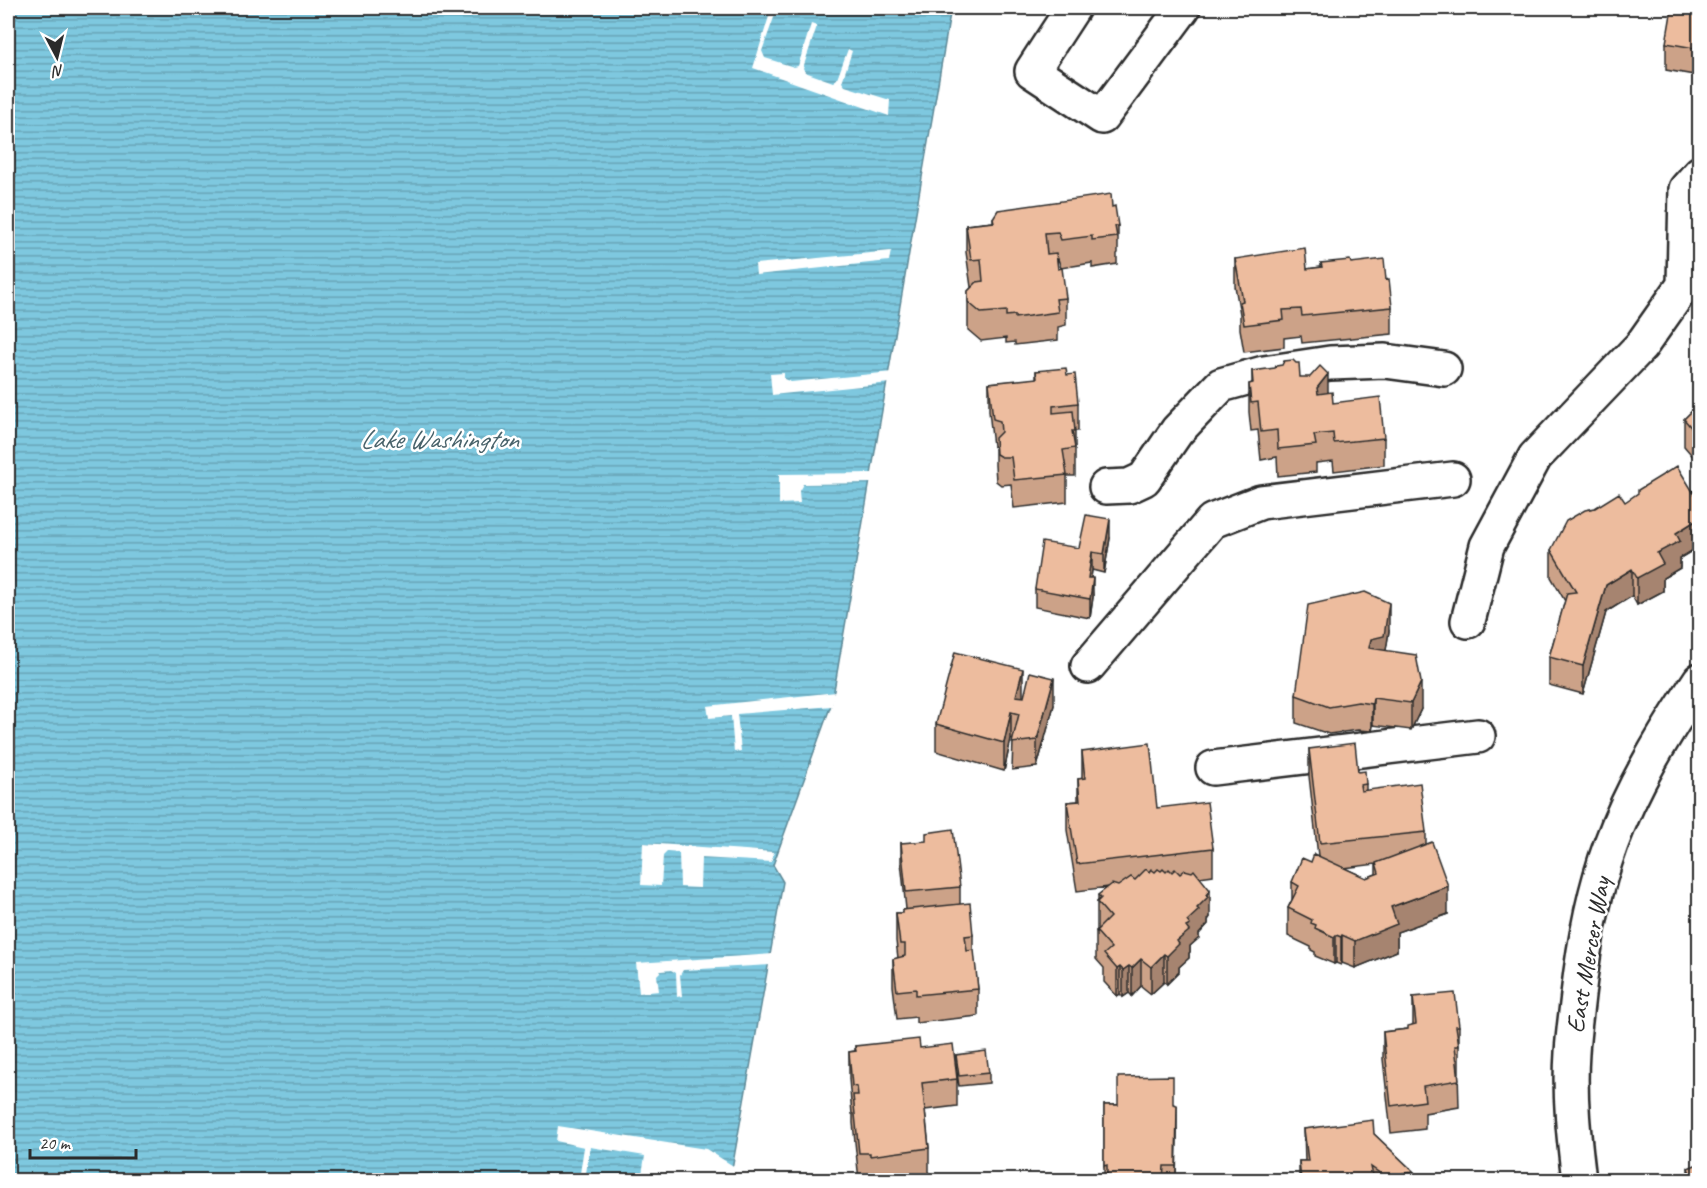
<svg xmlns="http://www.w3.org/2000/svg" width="1707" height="1188" viewBox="0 0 1707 1188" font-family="Caveat,sans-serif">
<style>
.water{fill:url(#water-rules);stroke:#5d8997;stroke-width:1.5}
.pier{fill:#fff}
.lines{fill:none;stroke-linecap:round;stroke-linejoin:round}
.minor-casing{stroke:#2b2b2b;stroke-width:38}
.minor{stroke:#fff;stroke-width:33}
.wall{fill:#cca288;stroke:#2b2b2b;stroke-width:1.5;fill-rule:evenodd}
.shaded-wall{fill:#a6846f;stroke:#2b2b2b;stroke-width:1.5}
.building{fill:#edbc9e;stroke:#2b2b2b;stroke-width:1.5}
.labels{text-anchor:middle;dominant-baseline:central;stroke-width:5;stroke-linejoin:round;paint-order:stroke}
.street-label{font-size:26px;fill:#2b2b2b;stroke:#fff}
.water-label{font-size:27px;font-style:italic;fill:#48626a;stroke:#fff}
</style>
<defs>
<pattern id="water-rules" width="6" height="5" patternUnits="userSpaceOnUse" patternTransform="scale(1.5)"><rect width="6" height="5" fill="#7ec8df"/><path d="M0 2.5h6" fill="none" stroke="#67a3b5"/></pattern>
</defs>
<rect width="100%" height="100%" fill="#fff"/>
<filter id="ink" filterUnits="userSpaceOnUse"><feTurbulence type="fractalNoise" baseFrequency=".0167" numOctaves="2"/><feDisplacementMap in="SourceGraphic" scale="12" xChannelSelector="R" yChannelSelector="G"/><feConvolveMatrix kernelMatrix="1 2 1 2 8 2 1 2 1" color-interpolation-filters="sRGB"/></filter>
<g filter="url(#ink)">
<path class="water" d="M 8,8 L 951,8 L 832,702 L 773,865 L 783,882 L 730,1180 L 8,1180 Z"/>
<path class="pier" d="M 771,10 L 776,12 L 762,51 L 765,58 L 794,67 L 798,66 L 811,24 L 817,26 L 803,68 L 805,72 L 833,82 L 837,79 L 848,49 L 852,51 L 842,82 L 845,86 L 890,100 L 889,116 L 753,68 Z
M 891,251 L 889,261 L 756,275 L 755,264 Z
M 892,372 L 890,383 L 772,395 L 770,374 L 784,373 L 784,379 L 791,382 Z
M 874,473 L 873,483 L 803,484 L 799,491 L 800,503 L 779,504 L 779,474 Z
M 836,692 L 832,706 L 737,714 L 741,751 L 734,752 L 731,716 L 709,718 L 707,706 Z
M 643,843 L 774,852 L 771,862 L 701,858 L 700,888 L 680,887 L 679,853 L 667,852 L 663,856 L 661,886 L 641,885 Z
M 773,954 L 771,965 L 683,970 L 680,975 L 682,996 L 677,997 L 676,973 L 671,970 L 661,971 L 657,975 L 659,991 L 639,993 L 636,963 Z
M 558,1126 L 706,1149 L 735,1167 L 733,1180 L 641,1180 L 645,1156 L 590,1147 L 585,1180 L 579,1180 L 584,1147 L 556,1141 Z"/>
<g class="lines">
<defs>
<path id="minor" d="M 1073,8 L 1032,71 L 1102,117 L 1183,8
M 1106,487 L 1129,486 L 1144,479 L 1177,431 L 1221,385 L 1264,373 L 1330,363 L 1385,361 L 1444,369
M 1468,621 L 1487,546 L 1535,457 L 1641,346 L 1684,285 L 1686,189 L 1700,173
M 1088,666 L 1212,521 L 1261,502 L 1453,479
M 1213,768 L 1478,736
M 1579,1180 C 1574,1139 1569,1095 1572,1053 C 1573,1034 1576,1014 1578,995 C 1584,943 1593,893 1611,844 C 1632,786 1666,731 1700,680"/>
</defs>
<use href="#minor" class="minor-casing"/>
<use href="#minor" class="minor"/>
</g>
<path class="wall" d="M 1700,8 L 1700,76 L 1666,70 L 1666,43 Z
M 1112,207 L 1118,226 L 1118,253 L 1117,254 L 1117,264 L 1092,268 L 1092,263 L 1061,268 L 1058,259 L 1057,260 L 1058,269 L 1066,298 L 1066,325 L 1058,327 L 1058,340 L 1015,345 L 1015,342 L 1006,343 L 1006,338 L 981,341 L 968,330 L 968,291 L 972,287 L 971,287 L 966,252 L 966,225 L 993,222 L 993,218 Z
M 1235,259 L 1307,269 L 1321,267 L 1321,263 L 1351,263 L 1386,280 L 1392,307 L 1392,334 L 1302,343 L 1301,336 L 1284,338 L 1284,347 L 1244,352 L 1240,329 L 1240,314 L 1235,286 Z
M 1036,371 L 1067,375 L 1078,403 L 1078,431 L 1075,431 L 1075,476 L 1067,476 L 1067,502 L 1014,508 L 1011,484 L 1001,485 L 996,481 L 995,465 L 995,447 L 993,446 L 989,411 L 989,383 L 1036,379 Z
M 1252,371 L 1300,377 L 1328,392 L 1333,403 L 1384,438 L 1384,465 L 1334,471 L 1333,461 L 1316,463 L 1316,472 L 1278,476 L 1277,457 L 1261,460 L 1258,430 L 1251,431 L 1249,412 L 1249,384 L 1252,383 Z
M 1700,403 L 1700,473 L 1696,468 L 1696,460 L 1684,446 L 1684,419 Z
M 1625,502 L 1700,503 L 1700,546 L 1680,558 L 1680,568 L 1663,578 L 1663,591 L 1637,605 L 1632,596 L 1606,612 L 1583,694 L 1549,685 L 1549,657 L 1565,601 L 1551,577 L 1551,550 Z
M 1110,538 L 1104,573 L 1092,570 L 1091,578 L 1093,597 L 1090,618 L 1035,607 L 1035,589 L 1079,548 Z
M 1389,631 L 1386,650 L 1421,709 L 1411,730 L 1373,725 L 1372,731 L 1358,730 L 1329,734 L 1296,723 L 1296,695 Z
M 1023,697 L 1054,705 L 1037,767 L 1012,770 L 1013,740 L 1011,739 L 1004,771 L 936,751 L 936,724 Z
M 1309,749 L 1358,772 L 1366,784 L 1366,790 L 1426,832 L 1426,844 L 1448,914 L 1397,932 L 1397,951 L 1355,968 L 1342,963 L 1341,965 L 1336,963 L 1334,964 L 1315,956 L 1315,952 L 1311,950 L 1311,947 L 1288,936 L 1288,908 L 1292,900 L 1292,882 L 1311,862 L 1318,856 L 1309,776 ZM 1376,864 L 1376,874 L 1366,878 L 1344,868 Z
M 1082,752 L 1157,808 L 1213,848 L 1213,875 L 1199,877 L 1210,917 L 1208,920 L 1208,924 L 1199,934 L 1199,938 L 1190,946 L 1190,952 L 1189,953 L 1189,958 L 1179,967 L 1179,972 L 1167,984 L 1164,982 L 1151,994 L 1141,986 L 1132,996 L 1129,993 L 1123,997 L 1120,994 L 1117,996 L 1104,982 L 1104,968 L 1096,959 L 1096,931 L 1097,930 L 1097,902 L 1098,901 L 1098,895 L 1108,887 L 1077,891 L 1067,830 L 1067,802 L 1078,801 L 1078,779 L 1082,779 Z
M 901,843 L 960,887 L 960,904 L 973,935 L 973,950 L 978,989 L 978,1016 L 916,1023 L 916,1017 L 897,1019 L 893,986 L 893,959 L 898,958 L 896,941 L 896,913 L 902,913 L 906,909 L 901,862 Z
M 1413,997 L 1459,1026 L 1459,1073 L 1458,1073 L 1459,1107 L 1425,1113 L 1425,1129 L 1391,1133 L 1383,1059 L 1383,1032 L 1408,1029 L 1413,1024 Z
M 855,1046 L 920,1048 L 957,1079 L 957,1106 L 925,1110 L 929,1148 L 929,1176 L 928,1176 L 928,1180 L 859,1180 L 853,1123 L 853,1114 L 852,1114 L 849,1079 L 849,1052 L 855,1051 Z
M 956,1055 L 989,1073 L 989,1083 L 959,1086 L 956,1065 Z
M 1173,1104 L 1177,1132 L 1176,1180 L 1104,1180 L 1104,1105 Z
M 1304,1129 L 1374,1134 L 1414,1172 L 1414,1180 L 1299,1180 L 1299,1161 L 1305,1161 Z
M 1688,1168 L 1700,1180 L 1688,1180 Z"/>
<path class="shaded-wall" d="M 1328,374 L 1328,401 L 1317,415 L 1317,388 Z
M 1700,518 L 1700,546 L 1680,558 L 1680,568 L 1663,578 L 1663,591 L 1637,605 L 1637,578 L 1676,533 Z
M 1110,519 L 1110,538 L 1104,573 L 1104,554 Z
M 1092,552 L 1092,570 L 1088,597 L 1088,578 Z
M 1632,569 L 1632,596 L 1606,612 L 1583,694 L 1583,666 L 1606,585 Z
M 1093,578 L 1093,597 L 1090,618 L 1090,599 Z
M 1389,603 L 1389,631 L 1384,663 L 1369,648 L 1371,639 Z
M 1023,669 L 1023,696 L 1019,714 L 1016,696 Z
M 1054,678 L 1054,705 L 1037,767 L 1037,740 Z
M 1421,682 L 1421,709 L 1411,730 L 1411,703 Z
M 1373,698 L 1373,725 L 1372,731 L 1372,704 Z
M 1011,712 L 1011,739 L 1004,771 L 1004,743 Z
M 1448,886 L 1448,914 L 1397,932 L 1397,951 L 1355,968 L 1355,941 L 1391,907 Z
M 1210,890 L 1210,917 L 1208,920 L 1208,924 L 1199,934 L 1199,938 L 1190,946 L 1190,952 L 1189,953 L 1189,958 L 1179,967 L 1179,972 L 1167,984 L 1167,956 L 1177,941 L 1187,921 Z
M 1336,935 L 1336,963 L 1334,964 L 1334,937 Z
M 1342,935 L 1342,963 L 1341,965 L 1341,937 Z
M 1164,954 L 1164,982 L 1151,994 L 1151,967 Z
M 1141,959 L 1141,986 L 1132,996 L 1132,968 Z
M 1129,966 L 1129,993 L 1123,997 L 1123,970 Z
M 1120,967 L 1120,994 L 1117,996 L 1117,969 Z
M 1177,1105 L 1177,1132 L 1176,1180 Z"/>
<path class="building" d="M 1672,8 L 1700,8 L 1700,49 L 1666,43 Z
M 1111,194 L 1112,207 L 1115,206 L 1118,226 L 1115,226 L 1117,237 L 1092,240 L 1092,236 L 1061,240 L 1058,232 L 1045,233 L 1047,254 L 1056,253 L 1058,269 L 1062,268 L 1066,298 L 1056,299 L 1058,312 L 1015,318 L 1015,315 L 1006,316 L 1006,311 L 981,313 L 968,302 L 968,291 L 977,282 L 983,281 L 981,259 L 971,260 L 966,225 L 994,222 L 993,218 L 998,210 Z
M 1305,248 L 1307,269 L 1322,267 L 1321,263 L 1350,260 L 1351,263 L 1384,259 L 1386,280 L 1389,279 L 1392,307 L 1302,316 L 1301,309 L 1283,310 L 1284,320 L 1244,325 L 1240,302 L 1243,301 L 1235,259 Z
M 1293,360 L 1296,363 L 1299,363 L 1300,377 L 1310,377 L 1320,366 L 1328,374 L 1317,388 L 1318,394 L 1332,392 L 1333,403 L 1380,397 L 1384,438 L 1334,443 L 1333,433 L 1314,435 L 1316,445 L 1278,449 L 1277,430 L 1261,432 L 1258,402 L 1251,403 L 1249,384 L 1253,383 L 1252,371 L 1275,368 L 1276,366 L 1282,365 L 1284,361 Z
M 1066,368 L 1067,375 L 1075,374 L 1078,403 L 1053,406 L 1053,413 L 1073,411 L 1075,431 L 1072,431 L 1075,448 L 1063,450 L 1067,475 L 1014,480 L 1011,457 L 1001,457 L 996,454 L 995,438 L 1001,432 L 1000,421 L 993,419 L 989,383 L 1037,378 L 1036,371 Z
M 1700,403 L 1700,445 L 1696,441 L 1699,437 L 1684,419 Z
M 1677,466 L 1700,503 L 1700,518 L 1676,533 L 1680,541 L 1657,553 L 1663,564 L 1637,578 L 1632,569 L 1606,585 L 1583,666 L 1549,657 L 1567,593 L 1576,592 L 1551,550 L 1566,521 L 1585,510 L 1595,508 L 1619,493 L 1625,502 L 1638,493 L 1638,490 Z
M 1086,515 L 1110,519 L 1104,554 L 1092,552 L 1088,578 L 1093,578 L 1090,599 L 1035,589 L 1042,542 L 1079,548 Z
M 1365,592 L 1389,603 L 1384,636 L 1371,639 L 1369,648 L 1416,655 L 1421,682 L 1411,703 L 1373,698 L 1372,704 L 1358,702 L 1329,707 L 1296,695 L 1308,605 Z
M 955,652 L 1023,669 L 1016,696 L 1024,697 L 1030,672 L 1054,678 L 1037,740 L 1012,743 L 1019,714 L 1011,712 L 1004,743 L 936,724 Z
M 1150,743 L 1157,808 L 1207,802 L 1213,848 L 1077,864 L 1067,802 L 1080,801 L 1078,779 L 1085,778 L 1082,752 Z
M 1355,743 L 1358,772 L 1365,771 L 1366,784 L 1360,785 L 1361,791 L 1420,783 L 1426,832 L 1320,843 L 1309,749 Z
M 953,829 L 960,887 L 906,892 L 901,843 L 926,841 L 926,833 Z
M 1432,842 L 1448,886 L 1391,907 L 1397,924 L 1355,941 L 1342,935 L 1341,937 L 1336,935 L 1334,937 L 1315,928 L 1316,925 L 1311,923 L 1312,920 L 1288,908 L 1299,886 L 1292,882 L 1302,858 L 1311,862 L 1314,854 L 1366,878 L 1379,873 L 1376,863 Z
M 1146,869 L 1149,872 L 1151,869 L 1155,872 L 1158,869 L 1161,871 L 1163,869 L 1166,872 L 1169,869 L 1172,872 L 1175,869 L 1180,874 L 1185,870 L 1192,872 L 1194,870 L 1210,890 L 1206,895 L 1208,897 L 1197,908 L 1199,910 L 1187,921 L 1190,925 L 1186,927 L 1189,931 L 1177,941 L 1179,944 L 1167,956 L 1164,954 L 1151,967 L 1141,959 L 1132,968 L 1129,966 L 1123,970 L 1120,967 L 1117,969 L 1104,954 L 1111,948 L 1096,931 L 1110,917 L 1097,902 L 1101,898 L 1098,895 L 1112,884 L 1118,886 L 1131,877 L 1135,880 Z
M 970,903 L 973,935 L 965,936 L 967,951 L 974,950 L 978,989 L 916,995 L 916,989 L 897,991 L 893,959 L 905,956 L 905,944 L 900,944 L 896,913 L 902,913 L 902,910 Z
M 1455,993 L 1459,1026 L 1456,1026 L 1459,1046 L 1455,1046 L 1459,1080 L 1423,1086 L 1425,1101 L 1391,1106 L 1383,1032 L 1408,1029 L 1408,1026 L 1416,1024 L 1413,997 Z
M 919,1039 L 920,1048 L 953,1044 L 957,1079 L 922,1083 L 929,1148 L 870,1156 L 870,1153 L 859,1153 L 853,1095 L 858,1095 L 857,1087 L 852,1086 L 849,1052 L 856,1051 L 855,1046 Z
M 986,1051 L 989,1073 L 959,1076 L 956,1055 Z
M 1173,1076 L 1173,1104 L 1177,1105 L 1176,1166 L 1164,1166 L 1163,1180 L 1107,1180 L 1107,1165 L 1104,1166 L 1104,1105 L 1118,1105 L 1118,1077 Z
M 1373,1120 L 1374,1134 L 1414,1172 L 1384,1176 L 1371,1167 L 1374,1180 L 1301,1180 L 1299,1161 L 1308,1161 L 1304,1129 Z
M 1700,1163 L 1700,1180 L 1693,1180 L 1688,1168 Z
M 928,1175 L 928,1180 L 894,1180 L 894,1178 Z"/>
</g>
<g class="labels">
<g class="street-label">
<text transform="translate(1588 955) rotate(-80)">East Mercer Way</text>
</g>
<g class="water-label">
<text x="439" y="439">Lake Washington</text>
</g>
</g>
<rect width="1707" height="1188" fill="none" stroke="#fff" stroke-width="30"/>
<rect x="15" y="15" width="1677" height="1158" fill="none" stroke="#2b2b2b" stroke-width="2" filter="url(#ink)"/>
<g transform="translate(57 57) rotate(173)" stroke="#ffffff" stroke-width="4.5" paint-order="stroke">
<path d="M0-4.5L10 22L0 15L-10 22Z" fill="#2b2b2b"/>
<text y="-9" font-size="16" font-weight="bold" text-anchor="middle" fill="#2b2b2b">N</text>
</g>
<path d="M30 1149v9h106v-9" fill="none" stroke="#2b2b2b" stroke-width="3"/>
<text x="39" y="1149" font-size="18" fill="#2b2b2b" stroke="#ffffff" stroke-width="4.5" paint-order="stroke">20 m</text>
</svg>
